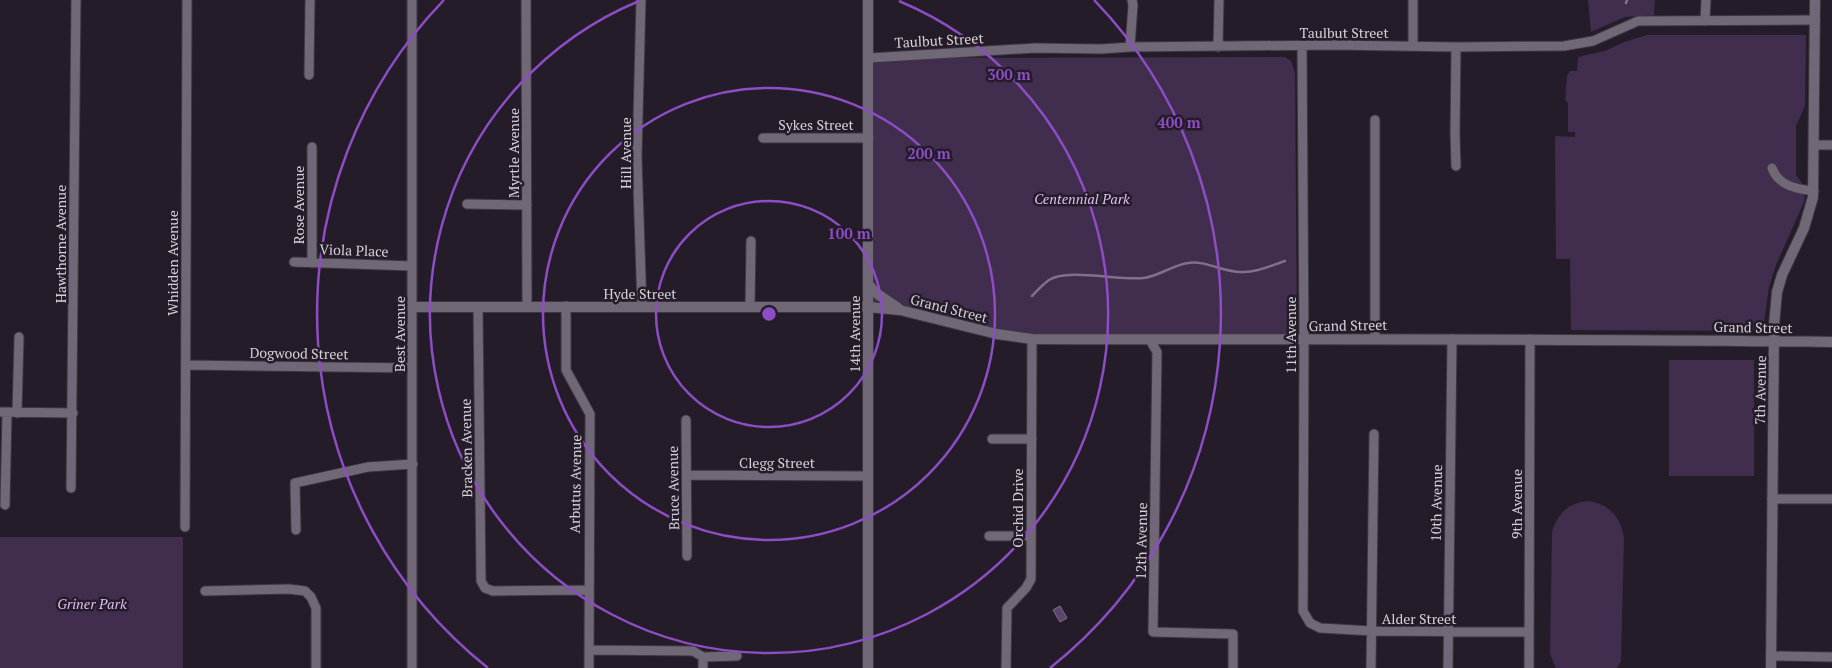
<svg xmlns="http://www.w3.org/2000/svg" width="1832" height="668" viewBox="0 0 1832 668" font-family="'PT Serif',serif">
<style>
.green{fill:#412d4d}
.water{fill:#5c456a;stroke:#816f8b}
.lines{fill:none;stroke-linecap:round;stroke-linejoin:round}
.stream{stroke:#816f8b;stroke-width:2.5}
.minor-casing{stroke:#3e3742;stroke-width:11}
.tertiary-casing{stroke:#3e3742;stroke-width:12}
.minor{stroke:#716877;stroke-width:9}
.tertiary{stroke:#716877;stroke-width:10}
.ring{fill:none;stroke:#8d4dc4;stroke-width:2.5}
.labels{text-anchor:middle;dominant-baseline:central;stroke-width:5;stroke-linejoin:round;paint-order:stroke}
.street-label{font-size:14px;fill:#d6d0d9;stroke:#241d29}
.park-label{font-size:14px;font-style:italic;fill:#e1bbf9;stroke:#241d29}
.centre{fill:#8d4dc4;stroke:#241d29;stroke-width:2.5}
.ring-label{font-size:15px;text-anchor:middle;font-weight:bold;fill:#8d4dc4;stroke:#241d29;stroke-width:5;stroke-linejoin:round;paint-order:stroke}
</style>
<rect width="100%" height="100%" fill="#241d29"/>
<path class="green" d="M 1588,0 L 1655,0 L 1654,15 L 1625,17 L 1591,32 Z
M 1647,35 L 1806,35 L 1805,105 L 1796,126 L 1796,175 L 1802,183 L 1805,191 L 1804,202 L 1776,265 L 1769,287 L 1763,331 L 1571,330 L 1570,259 L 1556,259 L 1555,136 L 1575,137 L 1575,132 L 1568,132 L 1568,103 L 1565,100 L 1567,76 L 1570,71 L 1577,71 L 1578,57 L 1605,51 L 1624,42 Z
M 1285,57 L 1291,61 L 1295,73 L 1297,329 L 1291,334 L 1159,340 L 1032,339 L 868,307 L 869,58 Z
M 1669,360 L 1754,360 L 1754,476 L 1669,476 Z
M 1588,501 C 1609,504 1620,516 1624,537 L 1621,661 L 1617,668 L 1556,668 L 1550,654 L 1552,532 C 1558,513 1568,503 1588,501 Z
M 0,537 L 183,537 L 183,668 L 0,668 Z"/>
<path class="water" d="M 1060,606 L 1067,618 L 1060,622 L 1053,610 Z"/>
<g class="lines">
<path class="stream" d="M 1626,3 L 1627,0
M 1032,296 C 1037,291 1042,285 1049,280 C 1068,268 1119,281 1144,278 C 1159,276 1173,265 1188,263 C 1205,260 1223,272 1241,272 C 1256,273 1272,265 1285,261"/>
<defs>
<path id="minor" d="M 412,0 L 412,668
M 526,0 L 527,307
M 641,0 L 637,157 L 642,307
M 1705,21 L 1706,0
M 1302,46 L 1304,340 L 1303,611 L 1310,623 L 1320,628 L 1372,631 L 1529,632
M 1413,46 L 1413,0
M 1130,47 L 1133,5 L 1132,0
M 1218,47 L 1219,0
M 1456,47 L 1455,134 L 1456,166
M 869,58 L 1035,48 L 1101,49 L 1130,47 L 1334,45 L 1456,47 L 1564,46 L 1593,41 L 1638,21 L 1815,20
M 309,75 L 310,0
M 763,138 L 869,138
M 1814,145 L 1832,145
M 1772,168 C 1779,186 1796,189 1814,191
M 467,204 L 527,205
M 294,262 L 412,266
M 312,263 L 312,147
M 566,306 L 566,370 L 590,414 L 589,668
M 478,307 L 481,581 L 485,588 L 493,591 L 588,590
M 750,307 L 751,241
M 1375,339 L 1375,120
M 1150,340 L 1157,352 L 1153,632 L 1233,634 L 1233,668
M 186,365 L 412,368
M 0,412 L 73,413
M 17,413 L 19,337
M 686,420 L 687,556
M 992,439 L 1032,439
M 687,475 L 868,476
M 71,488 L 76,0
M 1772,499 L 1832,499
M 5,505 L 7,413
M 185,527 L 187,0
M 296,530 L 295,483 L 368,467 L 413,464
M 989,536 L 1031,536
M 205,591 L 289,589 L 305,591 L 311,597 L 316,608 L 316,668
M 589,650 L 693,651 L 703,657 L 737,656
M 1771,656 L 1832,657
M 703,657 L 703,668
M 1006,668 L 1007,608 L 1026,588 L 1031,579 L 1032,339
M 1371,668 L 1374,434
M 1448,668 L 1452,339
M 1529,668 L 1530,339"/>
<path id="tertiary" d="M 868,284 L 876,293 L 898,308
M 412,307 L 868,307 L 900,310 L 997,334 L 1032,339 C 1299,340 1565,338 1832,342
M 868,668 L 868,0
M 1771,668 L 1774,325 L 1777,292 L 1782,275 L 1804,228 L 1813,197 L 1815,0"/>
</defs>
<use href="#minor" class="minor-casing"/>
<use href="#tertiary" class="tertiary-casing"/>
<use href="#minor" class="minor"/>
<use href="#tertiary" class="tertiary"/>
</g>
<g class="ring">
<circle cx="769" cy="314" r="113"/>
<circle cx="769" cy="314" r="226"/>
<path d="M899 1A339 339 0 1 1 639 1"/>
<path d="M488 668A452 452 0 0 1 444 0M1094 0A452 452 0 0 1 1050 668"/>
</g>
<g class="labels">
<g class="street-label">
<text x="1344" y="32">Taulbut Street</text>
<text transform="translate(939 40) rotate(-3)">Taulbut Street</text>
<text x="816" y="124">Sykes Street</text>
<text transform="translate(513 153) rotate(-90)">Myrtle Avenue</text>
<text transform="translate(625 153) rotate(-90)">Hill Avenue</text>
<text transform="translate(298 205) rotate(-90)">Rose Avenue</text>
<text transform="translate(60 244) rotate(-90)">Hawthorne Avenue</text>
<text transform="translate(354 250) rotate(2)">Viola Place</text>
<text transform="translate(172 263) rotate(-90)">Whidden Avenue</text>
<text x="640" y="293">Hyde Street</text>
<text transform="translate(949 308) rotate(14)">Grand Street</text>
<text transform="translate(1348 325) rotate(-1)">Grand Street</text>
<text transform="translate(1753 327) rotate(1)">Grand Street</text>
<text transform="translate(399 334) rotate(-90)">Best Avenue</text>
<text transform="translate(854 334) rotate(-90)">14th Avenue</text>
<text transform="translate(1290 335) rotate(-90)">11th Avenue</text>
<text transform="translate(299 353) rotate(1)">Dogwood Street</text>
<text transform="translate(1760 390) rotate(-89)">7th Avenue</text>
<text transform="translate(466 448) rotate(-91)">Bracken Avenue</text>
<text x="777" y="462">Clegg Street</text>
<text transform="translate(575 484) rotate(-89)">Arbutus Avenue</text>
<text transform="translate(673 488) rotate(-91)">Bruce Avenue</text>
<text transform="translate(1436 503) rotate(-89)">10th Avenue</text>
<text transform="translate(1516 504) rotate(-90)">9th Avenue</text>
<text transform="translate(1017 508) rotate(-90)">Orchid Drive</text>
<text transform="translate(1141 541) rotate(-89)">12th Avenue</text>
<text x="1419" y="618">Alder Street</text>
</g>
<g class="park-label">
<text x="1082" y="198">Centennial Park</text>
<text x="92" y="603">Griner Park</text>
</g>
</g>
<circle cx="769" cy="314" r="8" class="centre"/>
<g class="ring-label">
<text x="1009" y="80">300 m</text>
<text x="1179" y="128">400 m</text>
<text x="929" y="159">200 m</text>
<text x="849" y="239">100 m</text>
</g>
</svg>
